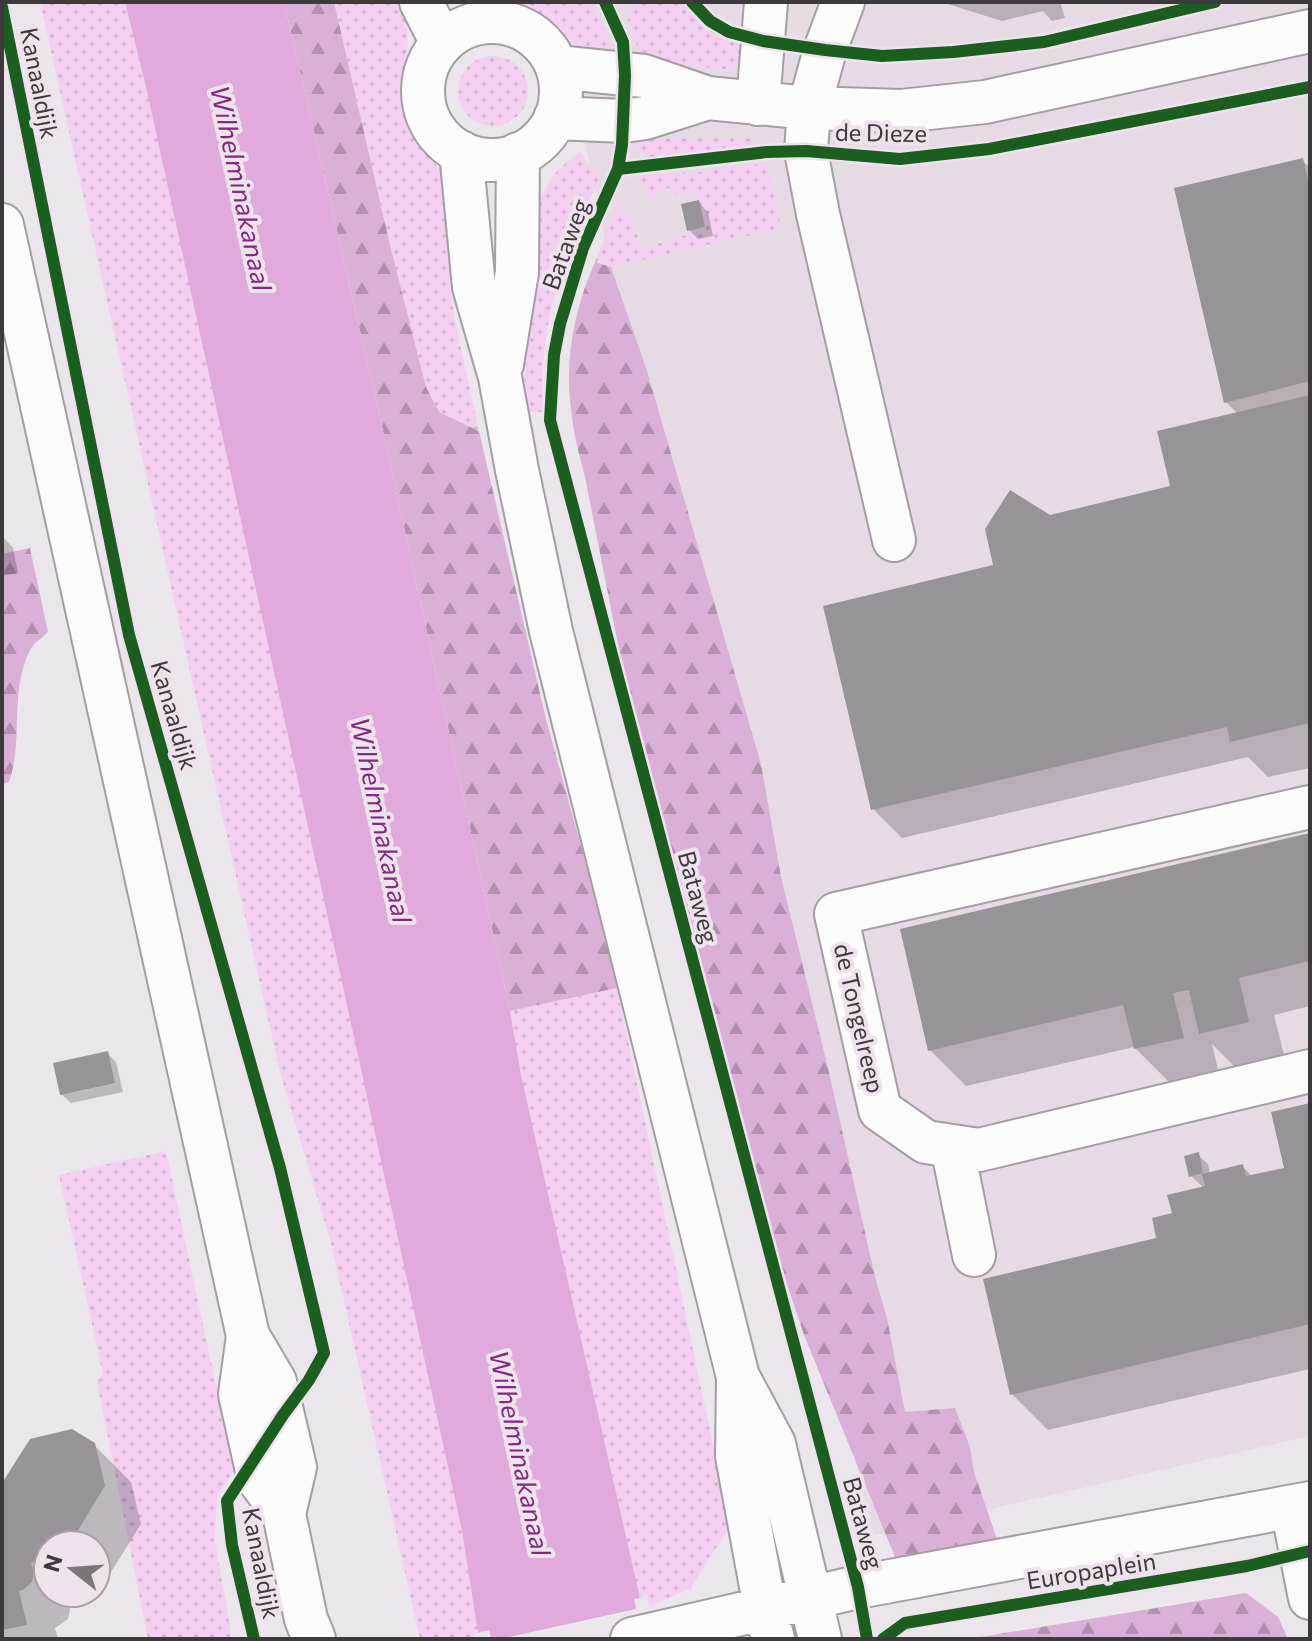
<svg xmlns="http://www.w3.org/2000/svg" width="1312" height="1641" viewBox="0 0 1312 1641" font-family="Commissioner,sans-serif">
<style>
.built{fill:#e6dae5}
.grass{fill:url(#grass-dots)}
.forest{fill:url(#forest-firs)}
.water{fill:#e0aadd}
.pier{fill:#ebe6eb}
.shadow{fill:#0003;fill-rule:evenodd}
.building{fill:#979497}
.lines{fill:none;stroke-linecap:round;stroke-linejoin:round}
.minor-casing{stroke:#a29ea2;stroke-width:46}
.minor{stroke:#fcfbfc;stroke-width:42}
.cycleway-casing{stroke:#eee3ed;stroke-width:17}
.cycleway{stroke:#1b5e20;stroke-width:12}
.labels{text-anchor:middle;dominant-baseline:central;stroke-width:8;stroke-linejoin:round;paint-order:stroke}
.street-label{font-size:24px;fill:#3e393d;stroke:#eee3ed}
.water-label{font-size:26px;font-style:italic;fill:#822a7f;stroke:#eee3ed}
</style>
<defs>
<pattern id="grass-dots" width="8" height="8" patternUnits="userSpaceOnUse" patternTransform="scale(2)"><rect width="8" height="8" fill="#f4cff2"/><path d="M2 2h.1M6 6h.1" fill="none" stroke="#d2b2d0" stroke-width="1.8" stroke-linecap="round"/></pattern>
<pattern id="forest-firs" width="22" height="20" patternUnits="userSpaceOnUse" patternTransform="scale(2)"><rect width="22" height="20" fill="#dbb0d8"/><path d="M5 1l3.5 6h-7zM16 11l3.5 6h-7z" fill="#b390b0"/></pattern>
</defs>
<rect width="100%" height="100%" fill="#ebe6eb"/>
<path class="built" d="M 504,2 L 1310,2 L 1310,1436 L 871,1536 L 584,138 Z"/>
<path class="grass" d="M 40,2 L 125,2 L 146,87 L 462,1531 L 478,1633 L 469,1639 L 420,1639 L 331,1243 L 281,1076 L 263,997 Z
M 334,2 L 403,2 L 406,13 L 408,42 L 402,87 L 403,102 L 412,131 L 443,175 L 450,204 L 451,294 L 454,316 L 479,431 L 439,412 L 426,387 L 391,249 Z
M 516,2 L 590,2 L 603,28 L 614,58 L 584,50 L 566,37 L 549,19 L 529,7 Z
M 635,2 L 685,2 C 704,26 717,34 746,44 L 742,60 L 730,68 L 724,69 L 639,61 L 640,54 L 628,20 Z
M458 91a35 35 0 1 1 70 0a35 35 0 1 1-70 0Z
M 746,138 L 753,140 L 759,147 L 656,158 C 645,156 637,151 637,139 Z
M 580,152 L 599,178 C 566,259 536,321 544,412 L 525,412 L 524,399 L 528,261 L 535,210 L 550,180 L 560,168 Z
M 767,163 L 781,228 L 611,267 L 595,262 L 618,205 L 634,224 L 641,249 L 706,229 L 696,191 L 674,195 L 671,187 L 650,197 L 637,177 L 646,175 L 699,172 Z
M 617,988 L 730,1526 L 690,1589 L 649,1606 L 647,1595 L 640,1598 L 521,1075 L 510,1011 Z
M 166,1151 L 234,1470 L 217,1496 L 215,1540 L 232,1639 L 148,1639 L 97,1382 L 103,1374 L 59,1175 Z"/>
<path class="forest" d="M 284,2 L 334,2 L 391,249 L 426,387 L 439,412 L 479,431 L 546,719 L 606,937 L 617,988 L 510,1011 L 379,413 Z
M 595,262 L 611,267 L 647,371 L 761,764 L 781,877 L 828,1068 L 875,1277 L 887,1318 L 905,1412 L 955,1408 L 970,1447 L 974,1472 L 998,1542 L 899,1567 L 804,1335 L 763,1212 L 703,997 L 639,751 L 585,477 C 579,454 573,432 571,409 C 564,359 575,307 595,262 Z
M 30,548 L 48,632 C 42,638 34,643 30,650 C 9,692 24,740 9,782 L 2,784 L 2,554 Z
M 1246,1593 L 1278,1617 L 1288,1639 L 969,1639 Z"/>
<path class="water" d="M 125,2 L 284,2 L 379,413 L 510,1011 L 521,1075 L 640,1598 L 634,1599 L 643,1639 L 491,1639 L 489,1630 L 478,1633 L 462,1531 L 146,87 Z"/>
<path class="pier" d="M 640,1608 L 647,1639 L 500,1639 Z"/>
<path class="shadow" d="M 941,2 L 1060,2 L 1065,18 L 1052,21 L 1043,11 L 1002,21 Z
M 1302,160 L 1310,168 L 1310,768 L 1268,777 L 1248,757 L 902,838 L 873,809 L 996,567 L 1050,517 L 1169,488 L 1238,414 L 1226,402 Z
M 698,202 L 708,212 L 713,236 L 698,239 L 689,230 Z
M 4,538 L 13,548 L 18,573 L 2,576 L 2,539 Z
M 1310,835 L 1310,1006 L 1274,1015 L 1285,1059 L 1238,1070 L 1212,1044 L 1219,1074 L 1172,1085 L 1134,1047 L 966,1086 L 930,1050 Z
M 107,1053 L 116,1062 L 123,1092 L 71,1103 L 61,1094 Z
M 1310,1105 L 1310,1369 L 1048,1430 L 1012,1394 L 1159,1240 L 1175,1215 L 1204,1188 L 1191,1176 L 1198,1155 L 1208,1164 L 1210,1174 L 1242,1166 L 1253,1177 L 1286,1169 Z
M 94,1445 L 131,1482 L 141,1524 L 98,1593 L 67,1600 L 70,1610 L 68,1619 L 55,1628 L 58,1639 L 2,1639 L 2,1487 ZM 48,1545 L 96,1545 L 96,1593 L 48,1593 Z"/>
<path class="building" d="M 1303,158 L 1310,188 L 1310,381 L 1224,403 L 1174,188 Z
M 699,200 L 705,227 L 687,231 L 681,204 Z
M 1310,395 L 1310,723 L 1230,742 L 1227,727 L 871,810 L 823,606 L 993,565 L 985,529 L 1010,490 L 1050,515 L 1170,486 L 1157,431 Z
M 1310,833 L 1310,961 L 1239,978 L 1249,1022 L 1199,1034 L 1189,990 L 1173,993 L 1184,1038 L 1134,1049 L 1123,1005 L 928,1051 L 900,929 Z
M 108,1051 L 115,1083 L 60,1095 L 53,1063 Z
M 1310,1103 L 1310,1324 L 1010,1395 L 983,1279 L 1156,1238 L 1152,1218 L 1172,1213 L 1167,1195 L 1205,1186 L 1202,1174 L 1243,1164 L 1246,1176 L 1284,1168 L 1271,1112 Z
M 1199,1152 L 1203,1173 L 1189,1177 L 1184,1156 Z
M 72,1429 L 95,1443 L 105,1486 L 69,1545 L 48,1545 L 48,1560 L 31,1563 L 34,1572 L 32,1582 L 23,1590 L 19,1591 L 27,1625 L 2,1630 L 2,1483 L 30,1439 Z"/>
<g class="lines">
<defs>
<path id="minor" d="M 421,2 L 442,43
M 843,2 L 825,50 L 809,108 L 806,151 L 818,214 L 894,540
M423 91a69 69 0 1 1 138 0a69 69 0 1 1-138 0Z
M 557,67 L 644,76 L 708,98 L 809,108 L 901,111 L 985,102 L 1310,31
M 758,104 L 766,2
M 555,118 L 624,121 L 645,118 L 708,98
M 461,152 L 474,287 L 500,377 L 517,470 L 551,631 L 738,1377 L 774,1444 L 820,1639
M 2,225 L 248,1336 L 275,1382 L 295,1467 L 284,1514 L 306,1619 L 314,1639
M 502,364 L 517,272 L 518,154
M 1310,807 L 836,914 L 880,1110 L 926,1142 L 979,1150 L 1310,1071
M 952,1146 L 974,1255
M 248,1336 L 240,1394 L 259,1480 L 284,1514
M 738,1379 L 737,1456 L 765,1608 L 773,1639
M 1292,1508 L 1310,1598
M 632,1639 L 858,1587 L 1310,1503"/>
</defs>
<use href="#minor" class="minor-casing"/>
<use href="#minor" class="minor"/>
<defs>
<path id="cycleway" d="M 605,2 L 623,42 L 625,75 L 622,145 L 618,169 L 583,248 L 560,324 L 554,355 L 550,420 L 858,1587 L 867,1639
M 692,2 L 710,21 L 729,32 L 763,41 L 825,50 L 882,56 L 953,52 L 1044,42 L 1215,2
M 2,7 L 129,635 L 280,1168 L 324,1353 L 309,1380 L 283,1415 L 227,1501 L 232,1545 L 254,1639
M 618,169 L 767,152 L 806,151 L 900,159 L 989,149 L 1310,87
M 883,1639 L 905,1623 L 1247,1566 L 1310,1551"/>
</defs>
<use href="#cycleway" class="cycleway-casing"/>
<use href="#cycleway" class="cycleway"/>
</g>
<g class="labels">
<g class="street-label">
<text transform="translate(40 83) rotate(79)">Kanaaldijk</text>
<text transform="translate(881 132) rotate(1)">de Dieze</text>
<text transform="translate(565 244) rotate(-70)">Bataweg</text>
<text transform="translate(175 715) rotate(74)">Kanaaldijk</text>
<text transform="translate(699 897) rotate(75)">Bataweg</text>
<text transform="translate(860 1018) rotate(77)">de Tongelreep</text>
<text transform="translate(864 1523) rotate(75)">Bataweg</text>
<text transform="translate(262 1563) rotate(79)">Kanaaldijk</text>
<text transform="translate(1091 1570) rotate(-9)">Europaplein</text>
</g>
<g class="water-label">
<text transform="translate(242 188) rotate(78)">Wilhelminakanaal</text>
<text transform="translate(382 820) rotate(78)">Wilhelminakanaal</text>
<text transform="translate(521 1453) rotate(78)">Wilhelminakanaal</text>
</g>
</g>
<rect width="1312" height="1641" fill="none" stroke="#3e393d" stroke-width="8"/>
<g transform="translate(72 1569) rotate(287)"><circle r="38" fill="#eee3ed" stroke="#a89fa7" stroke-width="2"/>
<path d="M0-6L14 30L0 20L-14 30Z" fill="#7b767a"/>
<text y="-12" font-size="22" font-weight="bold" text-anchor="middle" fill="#3e393d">N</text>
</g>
</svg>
